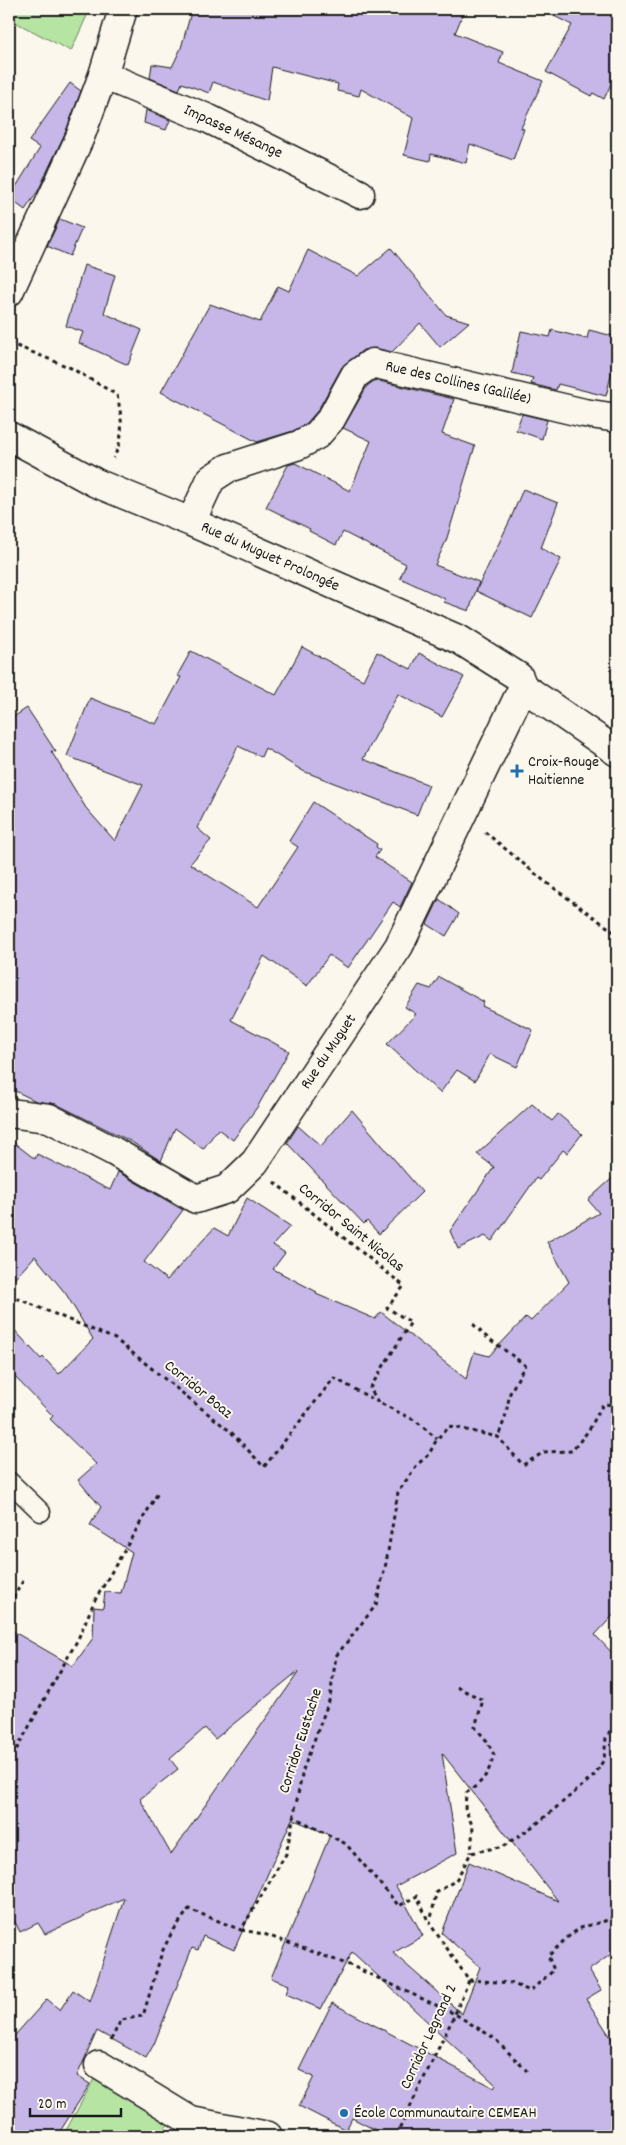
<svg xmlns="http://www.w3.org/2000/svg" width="626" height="2145" viewBox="0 0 626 2145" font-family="Dekko,sans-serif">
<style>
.green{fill:#b5e4a3;stroke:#688060}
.building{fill:#c6b7e8;stroke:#1c1c1c;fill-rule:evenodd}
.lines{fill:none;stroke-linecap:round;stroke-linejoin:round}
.lane-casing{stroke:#1c1c1c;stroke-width:21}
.street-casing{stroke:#1c1c1c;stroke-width:31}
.path{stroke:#1c1c1c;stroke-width:3;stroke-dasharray:4 4;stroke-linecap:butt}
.lane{stroke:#fbf7ec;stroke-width:18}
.street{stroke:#fbf7ec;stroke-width:28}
.poi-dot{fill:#1f6fb2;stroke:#fbf7ec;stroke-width:2}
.labels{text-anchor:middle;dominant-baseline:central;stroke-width:4;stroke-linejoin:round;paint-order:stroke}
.street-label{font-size:16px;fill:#1c1c1c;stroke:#fbf7ec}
.poi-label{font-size:16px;fill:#1c1c1c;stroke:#fbf7ec;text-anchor:start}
</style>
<rect width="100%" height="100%" fill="#fbf7ec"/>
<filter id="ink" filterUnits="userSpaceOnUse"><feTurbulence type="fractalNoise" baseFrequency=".02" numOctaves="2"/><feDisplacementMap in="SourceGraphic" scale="10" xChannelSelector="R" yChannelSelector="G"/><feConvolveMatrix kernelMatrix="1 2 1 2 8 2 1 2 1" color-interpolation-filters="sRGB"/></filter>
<g filter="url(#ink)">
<path class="green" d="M 9,9 L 90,9 L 71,51 L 9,19 Z
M 94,2079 L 170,2120 L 161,2136 L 63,2136 Z"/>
<path class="building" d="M 192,9 L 465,9 L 455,33 L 503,52 L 499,63 L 543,81 L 521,128 L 524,129 L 513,160 L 470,144 L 466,163 L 431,154 L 430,161 L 404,155 L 413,118 L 361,89 L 359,96 L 337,91 L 338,84 L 272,67 L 267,101 L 213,82 L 209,93 L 182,83 L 179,90 L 150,78 L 152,64 L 172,67 L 181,48 Z
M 540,9 L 617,9 L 617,71 L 604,99 L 593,93 L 591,96 L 546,72 L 572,25 Z
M 70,83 L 81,91 L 66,131 L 38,191 L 25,210 L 9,198 L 40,148 L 29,141 Z
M 146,110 L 170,120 L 166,130 L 144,123 Z
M 60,219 L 82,228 L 70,256 L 47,246 Z
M 391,248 L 446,315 L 469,322 L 440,347 L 420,323 L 392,352 L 375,348 L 363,350 L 342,367 L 318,410 L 307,423 L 293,431 L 257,442 L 161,392 L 210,304 L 260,322 L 278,286 L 289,291 L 308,250 L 358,276 Z
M 84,265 L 115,275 L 104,313 L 142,330 L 128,365 L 79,343 L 83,332 L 66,326 Z
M 552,330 L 587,339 L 589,330 L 617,337 L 617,351 L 606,396 L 558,384 L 556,390 L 531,384 L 533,378 L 512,373 L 521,331 L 550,337 Z
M 375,380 L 454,399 L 442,434 L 475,446 L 446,541 L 435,565 L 479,582 L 469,611 L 444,602 L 445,599 L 400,578 L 406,564 L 343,532 L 336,545 L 309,531 L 310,529 L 266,507 L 288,465 L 295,463 L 350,491 L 371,441 L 343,428 L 367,386 Z
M 522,414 L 547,420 L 542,439 L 516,430 Z
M 523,489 L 558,503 L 541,548 L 561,559 L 532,618 L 476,591 L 511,518 Z
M 302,647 L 363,680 L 377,652 L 411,669 L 419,653 L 464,677 L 442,717 L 398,694 L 363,759 L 429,785 L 417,815 L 303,771 L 265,748 L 261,757 L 238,746 L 197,828 L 211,840 L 190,864 L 258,907 L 298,847 L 289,841 L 313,802 L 377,844 L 376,847 L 380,850 L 375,857 L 412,882 L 400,907 L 393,902 L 348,968 L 329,955 L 307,986 L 264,956 L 231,1020 L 289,1051 L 258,1106 L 233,1140 L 218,1129 L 203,1149 L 175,1128 L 161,1161 L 130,1141 L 56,1104 L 36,1101 L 9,1088 L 9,720 L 27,708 L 56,752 L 51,751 L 86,808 L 115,841 L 143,785 L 67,756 L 90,698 L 156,724 L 181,677 L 177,676 L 191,651 L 276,695 Z
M 439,899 L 459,914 L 446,936 L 427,924 Z
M 439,977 L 484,1002 L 482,1006 L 533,1030 L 517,1067 L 490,1054 L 475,1081 L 457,1070 L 440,1093 L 387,1044 L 416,1014 L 405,1007 L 419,985 L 431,989 Z
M 532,1104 L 552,1121 L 558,1114 L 582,1134 L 567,1153 L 563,1150 L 539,1180 L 536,1178 L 492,1241 L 485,1236 L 458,1249 L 450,1231 L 494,1167 L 477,1154 Z
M 352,1110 L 422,1192 L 379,1234 L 367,1221 L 364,1224 L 287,1143 L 298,1126 L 321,1146 Z
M 9,1139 L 35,1159 L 37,1154 L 110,1190 L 118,1172 L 183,1210 L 144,1262 L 167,1280 L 214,1228 L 228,1236 L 247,1198 L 290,1226 L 273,1245 L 285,1253 L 273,1269 L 317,1292 L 316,1294 L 375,1319 L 381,1312 L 466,1379 L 474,1352 L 489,1356 L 526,1317 L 531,1321 L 569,1282 L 547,1242 L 599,1213 L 588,1200 L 617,1174 L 617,1611 L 595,1635 L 617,1658 L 617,1950 L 589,1970 L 601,1990 L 586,1999 L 617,2047 L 617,2136 L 387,2136 L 352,2118 L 346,2130 L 299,2106 L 314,2077 L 299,2070 L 332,2003 L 494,2088 L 496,2085 L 352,1952 L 321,2009 L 286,1994 L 289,1985 L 271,1978 L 330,1835 L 292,1819 L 234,1950 L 203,1936 L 198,1950 L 192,1948 L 154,2044 L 146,2058 L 97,2031 L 77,2076 L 90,2084 L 57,2136 L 9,2136 L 9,2042 L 47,1999 L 60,2010 L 73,1990 L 90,2002 L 124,1898 L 45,1934 L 38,1923 L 20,1932 L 9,1910 L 9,1629 L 73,1666 L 93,1638 L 94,1607 L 103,1608 L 105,1592 L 121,1593 L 132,1552 L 90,1525 L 101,1507 L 78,1480 L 96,1464 L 50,1419 L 53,1416 L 9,1371 L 9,1324 L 41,1359 L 43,1357 L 59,1374 L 93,1339 L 66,1294 L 35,1256 L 9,1285 ZM 297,1672 L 298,1673 L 171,1854 L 140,1799 L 178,1769 L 170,1759 L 205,1728 L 215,1739 ZM 442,1753 L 558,1901 L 469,1862 L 442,1933 L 480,1967 L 462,2014 L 393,1953 L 423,1936 L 396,1886 L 457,1853 Z"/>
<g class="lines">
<defs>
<path id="lane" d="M 9,1481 L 41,1512"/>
<path id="street" d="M 103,75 L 209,119 L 360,194
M 9,292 L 80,137 L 103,75 L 123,9
M 9,436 L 96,483 L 191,522 L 460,640 L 519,677 L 523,687
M 191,522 L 211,479 L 228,468 L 299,445 L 317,435 L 331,419 L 355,375 L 372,363 L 584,413 L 617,418
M 523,687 L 617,752
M 9,1113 L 49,1118 L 113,1151 L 196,1199 L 227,1189 L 255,1162 L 399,946 L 523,687
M 99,2065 L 191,2121 L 268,2136"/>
</defs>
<use href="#lane" class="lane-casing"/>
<use href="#street" class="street-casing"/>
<path class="path" d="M 9,343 L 71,368 L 117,395 C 122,417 125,439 113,458
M 485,832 L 543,880 L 617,934
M 274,1182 L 404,1286 L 387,1308 L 411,1322 L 370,1388 L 378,1402 L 416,1421 L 437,1439
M 9,1295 L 115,1339 L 231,1432 L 264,1467 L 334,1378 L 378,1402
M 473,1324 L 484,1335 L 525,1365 L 510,1393 L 505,1418 L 498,1437
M 9,1605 L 23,1581
M 457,1687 L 483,1700 L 475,1727 L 487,1741 L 494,1755 C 488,1775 483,1782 466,1793 L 465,1809 L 473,1827 L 471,1853
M 9,1747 L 16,1750 L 78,1639 L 94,1602 L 159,1491
M 292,1816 L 346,1844 L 399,1906 L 417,1896 L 429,1923
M 241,1930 L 264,1934 L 352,1966 L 455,2014 L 494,2038 L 527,2071
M 469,1980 L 511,1983 L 530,1991 L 554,1970 L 548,1956 C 558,1947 569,1934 581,1928 C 593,1923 607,1923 617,1914
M 111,2040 L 121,2020 L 143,2016 L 162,1952 L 171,1934 L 189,1909 L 241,1930 L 286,1854 L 303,1770 L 330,1698 L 336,1656 L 376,1605 L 386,1563 L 398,1492 L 417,1465 L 429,1454 L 437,1439 L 449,1426 L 498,1437 L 523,1465 L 544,1452 L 572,1451 L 589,1430 L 603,1404 L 617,1405
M 396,2136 L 455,2014 L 469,1980 L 430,1924 L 436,1893 L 456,1880 L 471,1853 L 504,1846 L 539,1822 L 595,1775 L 604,1759 L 606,1738 L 617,1719"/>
<use href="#lane" class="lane"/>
<use href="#street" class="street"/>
</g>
</g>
<g class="poi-dot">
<path d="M514.5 763.5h5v5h5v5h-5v5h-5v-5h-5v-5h5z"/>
<circle cx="344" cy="2113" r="5"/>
</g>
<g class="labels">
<g class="street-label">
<text transform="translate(233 132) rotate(25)">Impasse Mésange</text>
<text transform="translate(458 383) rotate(13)">Rue des Collines (Galilée)</text>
<text transform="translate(270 557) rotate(24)">Rue du Muguet Prolongée</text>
<text transform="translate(329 1052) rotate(-56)">Rue du Muguet</text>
<text transform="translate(351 1228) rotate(39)">Corridor Saint Nicolas</text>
<text transform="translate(198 1390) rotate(39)">Corridor Boaz</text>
<text transform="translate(301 1741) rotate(-72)">Corridor Eustache</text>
<text transform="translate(429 2037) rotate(-65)">Corridor Legrand 2</text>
</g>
<g class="poi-label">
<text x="528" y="762">Croix-Rouge<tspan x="528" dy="18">Haitienne</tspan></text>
<text x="354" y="2113">École Communautaire CEMEAH</text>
</g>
</g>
<rect width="626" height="2145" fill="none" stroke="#fbf7ec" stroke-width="30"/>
<rect x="15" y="15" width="596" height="2115" fill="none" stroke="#1c1c1c" stroke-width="2" filter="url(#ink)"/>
<path d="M30 2108v8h91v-8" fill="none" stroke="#1c1c1c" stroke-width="2.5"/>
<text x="38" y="2108" font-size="15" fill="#1c1c1c" stroke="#fbf7ec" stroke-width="4" paint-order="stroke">20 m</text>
</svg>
